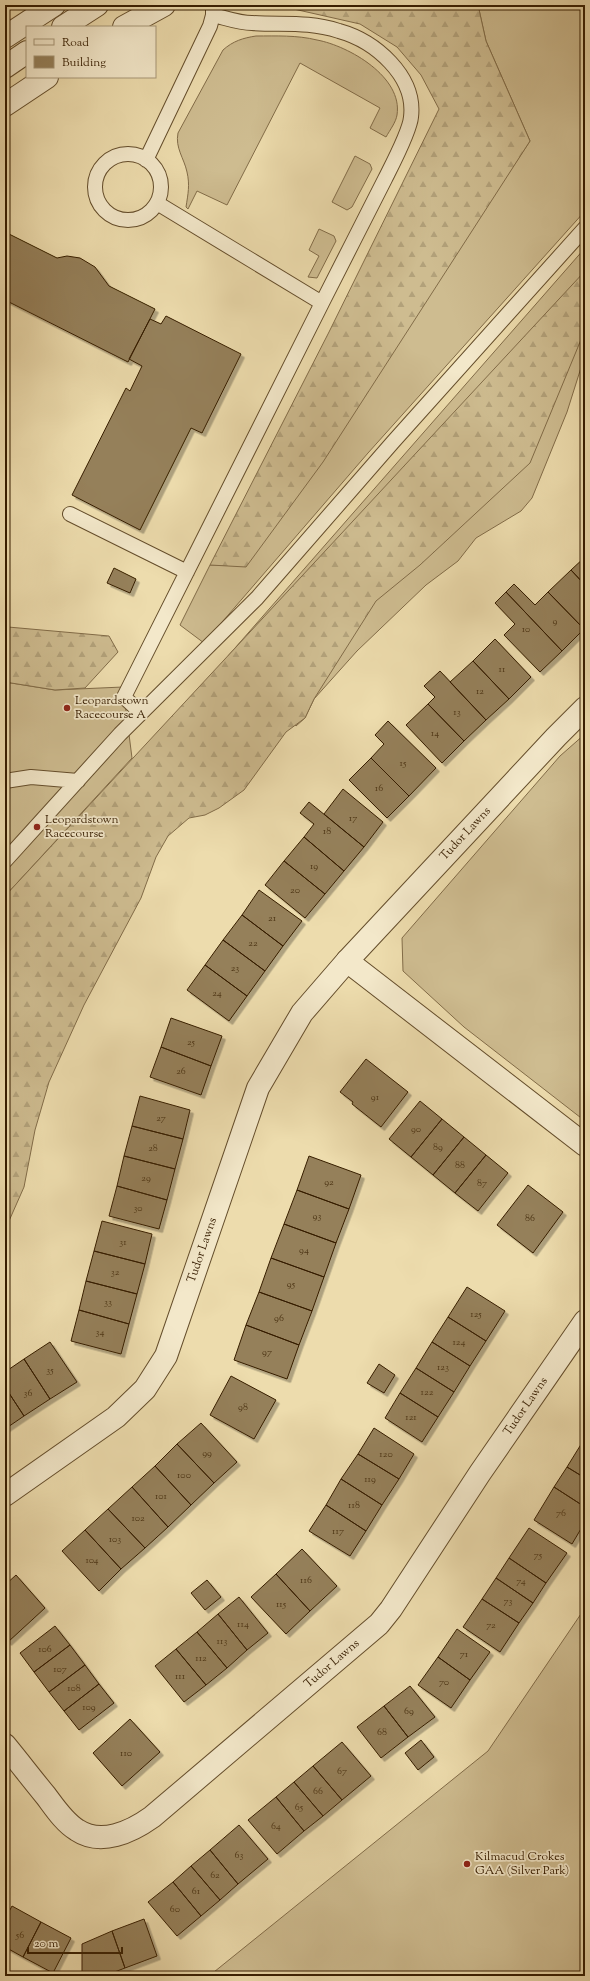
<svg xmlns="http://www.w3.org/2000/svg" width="590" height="1981" viewBox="0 0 590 1981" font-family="'Sorts Mill Goudy',serif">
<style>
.grass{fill:#cebc90;stroke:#826c48}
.forest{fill:url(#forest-firs);stroke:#826c48}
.building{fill:#95805a;stroke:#361d00;filter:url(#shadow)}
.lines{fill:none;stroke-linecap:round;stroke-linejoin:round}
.service-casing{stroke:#644d2b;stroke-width:16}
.minor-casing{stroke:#644d2b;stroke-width:24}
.service{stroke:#f3e8ca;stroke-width:14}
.minor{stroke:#f3e8ca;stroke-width:22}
.poi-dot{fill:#8f2418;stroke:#f3e8ca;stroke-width:1.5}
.labels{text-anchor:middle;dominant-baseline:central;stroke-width:3.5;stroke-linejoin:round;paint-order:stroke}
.number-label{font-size:10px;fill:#4e3616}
.poi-label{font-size:12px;fill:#361d00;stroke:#f3e8ca;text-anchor:start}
.street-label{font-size:12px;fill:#361d00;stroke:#f3e8ca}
</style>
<defs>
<pattern id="forest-firs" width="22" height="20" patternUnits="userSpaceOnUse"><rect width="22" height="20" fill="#cebc90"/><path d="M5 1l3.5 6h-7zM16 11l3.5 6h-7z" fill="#b2a17a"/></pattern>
<filter id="shadow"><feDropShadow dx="3.5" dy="3.5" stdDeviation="0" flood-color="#0004"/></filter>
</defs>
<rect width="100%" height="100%" fill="#eddcad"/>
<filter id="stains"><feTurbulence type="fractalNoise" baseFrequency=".005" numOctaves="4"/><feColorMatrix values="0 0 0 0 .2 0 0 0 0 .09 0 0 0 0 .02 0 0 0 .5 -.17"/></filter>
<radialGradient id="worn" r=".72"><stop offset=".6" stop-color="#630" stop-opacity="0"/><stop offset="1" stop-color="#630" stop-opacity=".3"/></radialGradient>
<path class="grass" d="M 478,5 L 585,5 L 585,211 L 368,453 L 204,643 L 180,625 L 210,565 L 246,566 L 530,141 L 486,41 Z
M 256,36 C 276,36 297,35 317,40 C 349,46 403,77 397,115 C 396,122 390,130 386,137 L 370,128 L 380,108 L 300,63 L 227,205 L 197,191 L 188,209 L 186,207 C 188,194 190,185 187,172 C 184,158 175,148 178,133 L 223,50 C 233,41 243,38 256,36 Z
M 355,156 L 370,164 L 372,169 L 352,207 L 347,210 L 332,202 Z
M 319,229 L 334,236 L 336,241 L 317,278 L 308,277 L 319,256 L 309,250 Z
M 585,248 L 585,355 L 567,412 L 532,498 L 521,511 L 476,538 L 458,561 L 426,585 L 357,651 L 314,699 L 305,718 L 296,726 L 228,656 Z
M 5,682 L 55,690 L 123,687 L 132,758 L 5,896 Z
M 585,734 L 585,1121 L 464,1027 L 403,971 L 402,938 L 560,756 Z
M 585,1608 L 585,1976 L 209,1976 L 488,1751 Z"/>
<path class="forest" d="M 276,5 L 478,5 L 486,41 L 530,141 L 323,462 L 246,567 L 210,565 L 329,332 L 439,109 L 421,75 L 397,47 L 360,24 Z
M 585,271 L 585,330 L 530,463 L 420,565 L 376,601 L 314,699 L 305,718 L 286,732 L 244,790 L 219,808 L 205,815 L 189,818 L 168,836 L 156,857 L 141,898 L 84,1005 L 49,1082 L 35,1130 L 24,1187 L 5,1230 L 5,896 Z
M 5,625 L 8,627 L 109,636 L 118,652 L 85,688 L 55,690 L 5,682 Z"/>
<path class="building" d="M 7,233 L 57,258 L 67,256 L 80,258 L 95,267 L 109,286 L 155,309 L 128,362 L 5,300 L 5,237 Z
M 166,316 L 241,354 L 202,433 L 191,428 L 140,530 L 72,495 L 126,388 L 130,391 L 142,366 L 129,359 L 150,319 L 161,324 Z
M 585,557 L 585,585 L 571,570 Z
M 114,568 L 136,579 L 130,593 L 107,583 Z
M 571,570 L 585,585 L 584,629 L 548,592 Z
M 514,584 L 535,605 L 548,592 L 584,629 L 562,651 L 506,592 Z
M 506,592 L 562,651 L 540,672 L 504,635 L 515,624 L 495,603 Z
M 495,639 L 531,677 L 509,699 L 473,661 Z
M 473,661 L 509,699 L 486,720 L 450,682 Z
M 440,671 L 486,720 L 464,741 L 428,704 L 435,697 L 424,686 Z
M 428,704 L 464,741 L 442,763 L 406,725 Z
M 388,721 L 436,768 L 409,796 L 371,758 L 384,744 L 375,735 Z
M 371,758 L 409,796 L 387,818 L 349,780 Z
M 343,789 L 383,822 L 364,847 L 324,814 Z
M 309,802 L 364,847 L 344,871 L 304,837 L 314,824 L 300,813 Z
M 304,837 L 344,871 L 325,894 L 284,861 Z
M 284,861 L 325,894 L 305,918 L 265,885 Z
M 259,890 L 302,921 L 283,946 L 242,915 Z
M 242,915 L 283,946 L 265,971 L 223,940 Z
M 223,940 L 265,971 L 247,996 L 205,965 Z
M 205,965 L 247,996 L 229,1021 L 187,990 Z
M 171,1018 L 222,1036 L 211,1066 L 161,1047 Z
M 161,1047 L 211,1066 L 201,1095 L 150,1077 Z
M 366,1059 L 408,1092 L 381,1127 L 352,1104 L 353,1102 L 340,1092 Z
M 140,1096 L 190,1110 L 183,1139 L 132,1126 Z
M 420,1101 L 442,1119 L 411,1157 L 389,1139 Z
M 442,1119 L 464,1137 L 433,1175 L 411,1157 Z
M 132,1126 L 183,1139 L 175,1169 L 124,1156 Z
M 464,1137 L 486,1155 L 455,1193 L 433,1175 Z
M 486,1155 L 508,1173 L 478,1211 L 455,1193 Z
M 124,1156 L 175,1169 L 167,1200 L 117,1186 Z
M 309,1156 L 361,1175 L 349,1209 L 297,1190 Z
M 528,1185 L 563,1212 L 533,1253 L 497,1225 Z
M 117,1186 L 167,1200 L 159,1229 L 109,1216 Z
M 297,1190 L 349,1209 L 336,1243 L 284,1224 Z
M 102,1221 L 152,1234 L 145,1264 L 94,1251 Z
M 284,1224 L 336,1243 L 324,1277 L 271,1258 Z
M 94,1251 L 145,1264 L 137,1294 L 86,1281 Z
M 271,1258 L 324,1277 L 312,1311 L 259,1292 Z
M 86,1281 L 137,1294 L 129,1324 L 79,1310 Z
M 467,1287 L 505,1311 L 486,1341 L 448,1317 Z
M 259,1292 L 312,1311 L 299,1345 L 246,1325 Z
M 79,1310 L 129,1324 L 121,1354 L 71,1341 Z
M 448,1317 L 486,1341 L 470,1366 L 432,1342 Z
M 246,1325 L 299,1345 L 287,1379 L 234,1360 Z
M 50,1342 L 77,1382 L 50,1399 L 24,1359 Z
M 432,1342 L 470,1366 L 454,1392 L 416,1368 Z
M 24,1359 L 50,1399 L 24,1416 L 5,1387 L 5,1372 Z
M 379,1364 L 395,1375 L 384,1393 L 367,1383 Z
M 416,1368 L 454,1392 L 438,1417 L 400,1393 Z
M 231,1376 L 276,1400 L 254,1439 L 210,1415 Z
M 5,1387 L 24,1416 L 5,1429 Z
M 400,1393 L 438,1417 L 422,1442 L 385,1418 Z
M 201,1423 L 237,1462 L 214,1483 L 177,1444 Z
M 374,1428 L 414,1454 L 399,1479 L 358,1454 Z
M 585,1438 L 585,1449 L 580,1446 Z
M 177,1444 L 214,1483 L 191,1505 L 155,1466 Z
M 580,1446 L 585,1449 L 585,1478 L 567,1467 Z
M 358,1454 L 399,1479 L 382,1505 L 341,1479 Z
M 155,1466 L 191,1505 L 168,1527 L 132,1487 Z
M 567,1467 L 585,1478 L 585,1507 L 554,1487 Z
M 341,1479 L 382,1505 L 366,1531 L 326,1505 Z
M 132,1487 L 168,1527 L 145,1548 L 108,1509 Z
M 554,1487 L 585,1507 L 585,1522 L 572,1544 L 534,1520 Z
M 326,1505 L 366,1531 L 350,1556 L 309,1531 Z
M 108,1509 L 145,1548 L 121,1569 L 85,1530 Z
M 529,1528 L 567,1553 L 546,1583 L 509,1558 Z
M 85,1530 L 121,1569 L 99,1591 L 62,1551 Z
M 302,1549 L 337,1586 L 310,1611 L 276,1574 Z
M 509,1558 L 546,1583 L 533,1603 L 496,1578 Z
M 276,1574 L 310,1611 L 286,1634 L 251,1597 Z
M 16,1575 L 45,1608 L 8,1642 L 5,1639 L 5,1585 Z
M 496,1578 L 533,1603 L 519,1623 L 482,1599 Z
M 207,1580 L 221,1597 L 205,1610 L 191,1593 Z
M 239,1597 L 268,1633 L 247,1650 L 218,1614 Z
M 482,1599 L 519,1623 L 500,1652 L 463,1627 Z
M 218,1614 L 247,1650 L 227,1668 L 197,1632 Z
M 55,1626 L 70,1645 L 34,1672 L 20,1653 Z
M 457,1629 L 490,1652 L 470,1680 L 438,1657 Z
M 197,1632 L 227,1668 L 206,1685 L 176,1649 Z
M 70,1645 L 85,1665 L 49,1692 L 34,1672 Z
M 176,1649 L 206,1685 L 184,1702 L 155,1666 Z
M 438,1657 L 470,1680 L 451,1708 L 418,1685 Z
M 85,1665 L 99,1684 L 64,1711 L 49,1692 Z
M 99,1684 L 114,1703 L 79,1730 L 64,1711 Z
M 410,1686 L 435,1717 L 408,1737 L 384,1706 Z
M 384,1706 L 408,1737 L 381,1758 L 357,1727 Z
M 130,1719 L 160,1752 L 122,1786 L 93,1753 Z
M 421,1740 L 434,1757 L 418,1770 L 405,1753 Z
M 342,1742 L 371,1776 L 342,1800 L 313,1766 Z
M 313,1766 L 342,1800 L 323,1816 L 294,1782 Z
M 294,1782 L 323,1816 L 304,1831 L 276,1797 Z
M 276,1797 L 304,1831 L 277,1854 L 248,1820 Z
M 239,1825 L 268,1859 L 238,1884 L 210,1850 Z
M 210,1850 L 238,1884 L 220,1900 L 191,1866 Z
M 191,1866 L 220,1900 L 201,1916 L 173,1882 Z
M 173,1882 L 201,1916 L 177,1936 L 148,1902 Z
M 12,1906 L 41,1922 L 23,1957 L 5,1947 L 5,1919 Z
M 144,1919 L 157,1956 L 125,1968 L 112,1931 Z
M 41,1922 L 71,1938 L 53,1973 L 23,1957 Z
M 112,1931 L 125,1968 L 104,1976 L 82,1976 L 82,1944 Z"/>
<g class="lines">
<defs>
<path id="service" d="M 213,15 C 226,18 239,23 252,23 C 283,25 308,21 339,31 C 375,41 416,76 411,117 C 410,131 392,165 385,179 C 364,220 343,262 322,303
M95 187a33 33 0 1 1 66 0a33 33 0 1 1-66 0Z
M 146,160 L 210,26 L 213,15 L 213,5
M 70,514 L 187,572
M 141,713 L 124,697 L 322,303 L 157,203
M 5,781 L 31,777 L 78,781
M 5,861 L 120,734 L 257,598 L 393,442 L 585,228"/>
<g id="minor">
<path d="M 63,27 L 97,5"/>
<path d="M 124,27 L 164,5"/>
<path d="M 5,37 L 54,5"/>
<path d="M 5,67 L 27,52"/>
<path d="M 5,105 L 47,77"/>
<path d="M 347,961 L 585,1145"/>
<path id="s1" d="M 5,1495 L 116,1417 L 145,1389 L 166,1356 L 258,1088 L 302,1013 L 347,961 L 556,737 L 585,708"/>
<path id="s2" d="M 5,1745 C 19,1762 32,1779 46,1796 C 55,1808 64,1822 77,1830 C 101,1846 131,1832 152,1817 L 379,1624 L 391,1609 L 480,1473 L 585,1321"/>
</g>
</defs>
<use href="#service" class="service-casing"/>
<use href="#minor" class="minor-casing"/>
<use href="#service" class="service"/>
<use href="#minor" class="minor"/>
</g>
<g class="poi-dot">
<circle cx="67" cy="708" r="4"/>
<circle cx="37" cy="827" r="4"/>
<circle cx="467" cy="1864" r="4"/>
</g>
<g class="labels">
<g class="number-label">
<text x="555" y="621">9</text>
<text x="526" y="629">10</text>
<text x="502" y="669">11</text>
<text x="480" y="691">12</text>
<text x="457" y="712">13</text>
<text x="435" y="733">14</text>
<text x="403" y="763">15</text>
<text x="379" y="788">16</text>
<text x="353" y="818">17</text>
<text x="327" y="831">18</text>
<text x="314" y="866">19</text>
<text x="295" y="890">20</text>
<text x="272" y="918">21</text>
<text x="253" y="943">22</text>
<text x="235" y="968">23</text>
<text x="217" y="993">24</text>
<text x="191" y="1042">25</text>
<text x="181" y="1071">26</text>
<text x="375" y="1097">91</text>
<text x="161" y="1118">27</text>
<text x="416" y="1129">90</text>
<text x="438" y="1147">89</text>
<text x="153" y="1148">28</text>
<text x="460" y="1165">88</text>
<text x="146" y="1178">29</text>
<text x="329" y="1182">92</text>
<text x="482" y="1183">87</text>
<text x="138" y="1208">30</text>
<text x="317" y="1216">93</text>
<text x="530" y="1218">86</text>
<text x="123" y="1242">31</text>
<text x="304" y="1250">94</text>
<text x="115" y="1272">32</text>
<text x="291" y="1284">95</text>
<text x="108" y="1302">33</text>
<text x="476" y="1314">125</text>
<text x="279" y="1318">96</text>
<text x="100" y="1332">34</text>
<text x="459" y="1342">124</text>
<text x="267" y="1352">97</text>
<text x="443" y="1367">123</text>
<text x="50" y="1370">35</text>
<text x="427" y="1392">122</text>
<text x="28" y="1393">36</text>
<text x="243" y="1407">98</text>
<text x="411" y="1417">121</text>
<text x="207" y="1453">99</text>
<text x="386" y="1454">120</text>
<text x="184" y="1475">100</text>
<text x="370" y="1479">119</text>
<text x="161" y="1496">101</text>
<text x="354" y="1505">118</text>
<text x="561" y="1513">76</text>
<text x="138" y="1518">102</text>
<text x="338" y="1531">117</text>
<text x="115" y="1539">103</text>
<text x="538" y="1555">75</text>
<text x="92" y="1560">104</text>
<text x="306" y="1580">116</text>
<text x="521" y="1581">74</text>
<text x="508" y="1601">73</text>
<text x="281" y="1604">115</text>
<text x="243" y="1624">114</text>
<text x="491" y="1625">72</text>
<text x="222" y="1641">113</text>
<text x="45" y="1649">106</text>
<text x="464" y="1654">71</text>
<text x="201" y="1658">112</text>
<text x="60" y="1669">107</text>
<text x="180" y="1676">111</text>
<text x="444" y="1682">70</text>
<text x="74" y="1688">108</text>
<text x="89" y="1707">109</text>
<text x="409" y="1711">69</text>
<text x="382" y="1732">68</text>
<text x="126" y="1753">110</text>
<text x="342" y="1771">67</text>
<text x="318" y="1791">66</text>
<text x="299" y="1807">65</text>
<text x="276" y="1826">64</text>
<text x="239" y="1855">63</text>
<text x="215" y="1875">62</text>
<text x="196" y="1891">61</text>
<text x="175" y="1909">60</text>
<text x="20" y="1935">56</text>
</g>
<g class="poi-label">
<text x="75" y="701">Leopardstown<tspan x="75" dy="14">Racecourse A</tspan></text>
<text x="45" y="820">Leopardstown<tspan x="45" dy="14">Racecourse</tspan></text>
<text x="475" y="1857">Kilmacud Crokes<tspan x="475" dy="14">GAA (Silver Park)</tspan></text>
</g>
<g class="street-label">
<text stroke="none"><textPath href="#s1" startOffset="828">Tudor Lawns</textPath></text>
<text stroke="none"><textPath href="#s1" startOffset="327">Tudor Lawns</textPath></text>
<text stroke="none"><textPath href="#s2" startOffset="753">Tudor Lawns</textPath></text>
<text stroke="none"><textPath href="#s2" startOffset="429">Tudor Lawns</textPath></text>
</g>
</g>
<rect width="590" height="1981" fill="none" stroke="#eddcad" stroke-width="20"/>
<rect x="6" y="6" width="578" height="1969" fill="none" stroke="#361d00" stroke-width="2"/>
<rect x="10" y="10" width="570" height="1961" fill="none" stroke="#361d00"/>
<rect x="26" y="26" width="130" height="52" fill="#f3e8ca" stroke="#a79779"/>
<rect x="34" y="39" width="20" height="6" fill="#f3e8ca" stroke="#a79779"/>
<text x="62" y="46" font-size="12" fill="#361d00">Road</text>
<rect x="34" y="56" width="20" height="12" fill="#95805a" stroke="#a79779"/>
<text x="62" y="66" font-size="12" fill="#361d00">Building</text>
<path d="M28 1947v6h94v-6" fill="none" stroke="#361d00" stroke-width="2"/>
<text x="34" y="1947" font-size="12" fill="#361d00" stroke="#f3e8ca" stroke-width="3" paint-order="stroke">20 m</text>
<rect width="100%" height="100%" filter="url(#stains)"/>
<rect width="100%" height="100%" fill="url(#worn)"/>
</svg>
